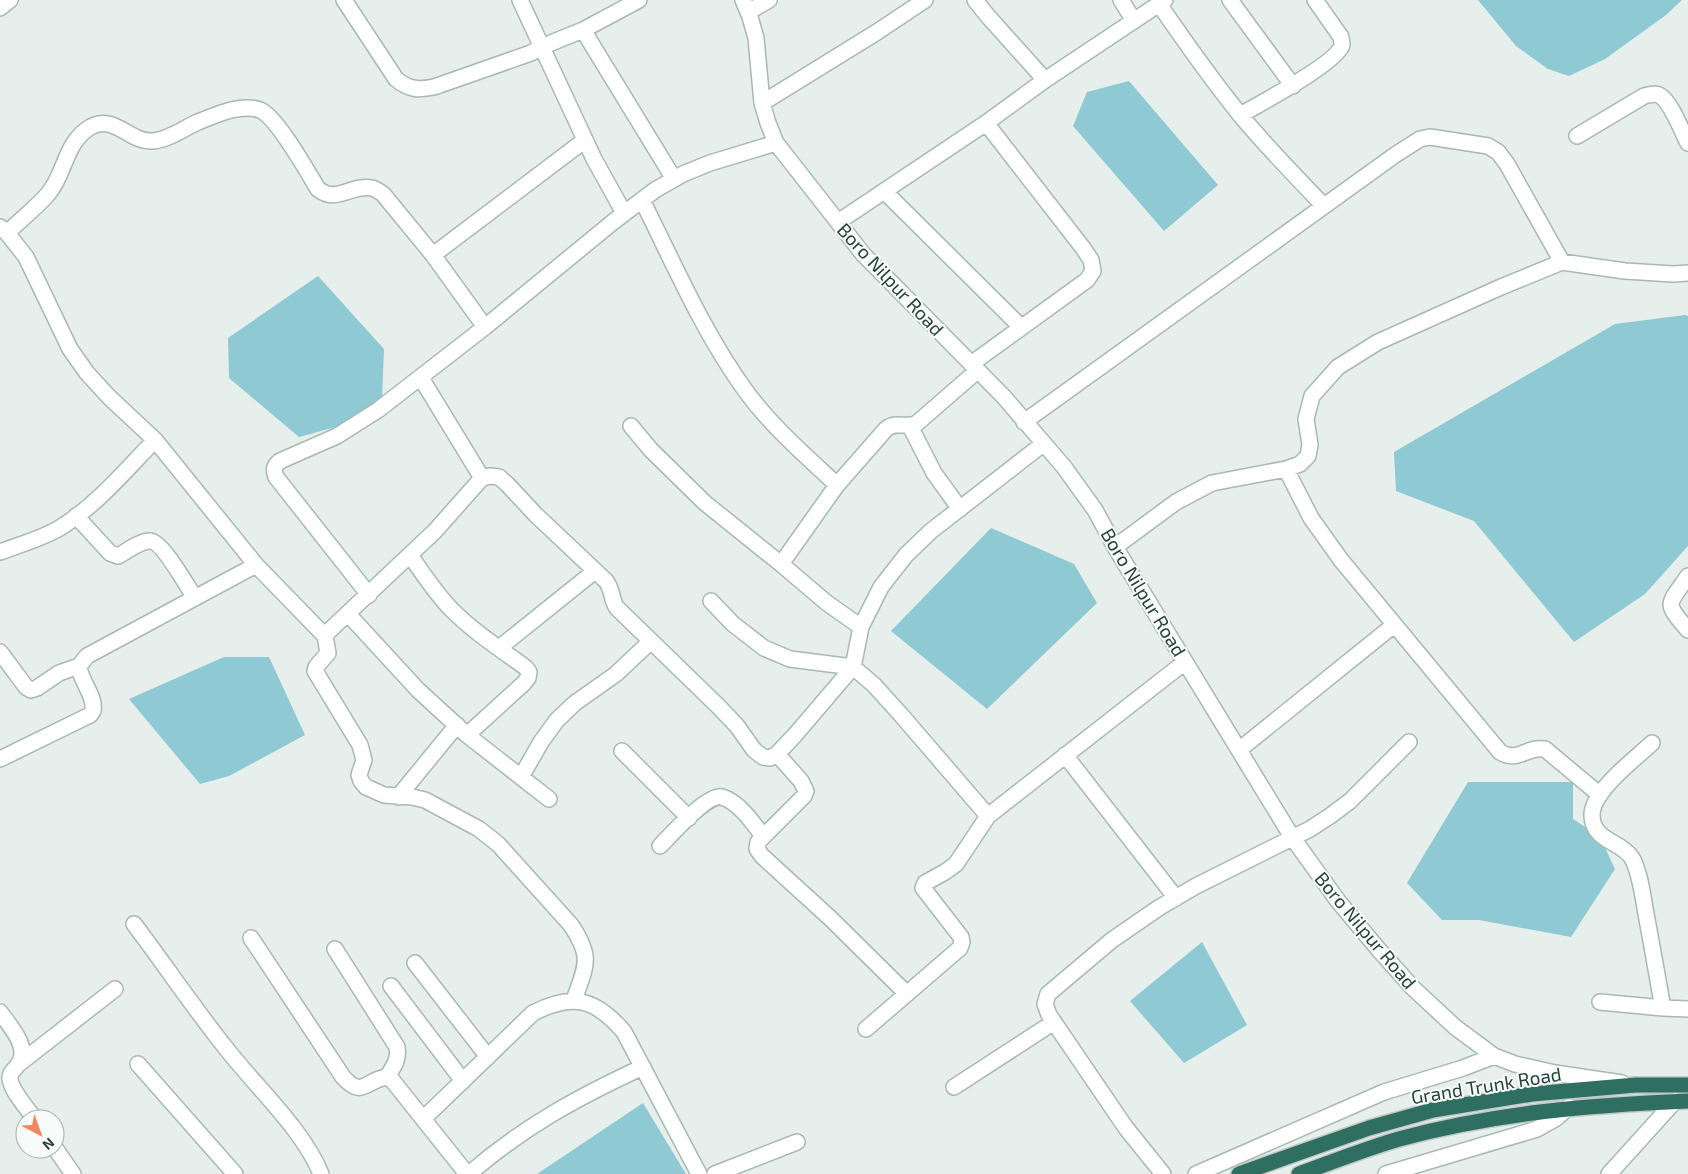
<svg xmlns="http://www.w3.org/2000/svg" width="1688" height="1174" viewBox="0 0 1688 1174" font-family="'Exo 2',sans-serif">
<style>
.water{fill:#8ec9d4}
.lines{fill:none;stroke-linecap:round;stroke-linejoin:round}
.minor-casing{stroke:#a8b8b2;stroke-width:18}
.highway-casing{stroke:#c2cac8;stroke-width:18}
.minor{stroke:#fff;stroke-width:15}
.highway{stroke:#2f6f62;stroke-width:15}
.labels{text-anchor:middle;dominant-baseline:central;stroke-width:4;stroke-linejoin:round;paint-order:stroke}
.street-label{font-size:19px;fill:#24423a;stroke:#f7fbf9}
</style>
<rect width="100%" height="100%" fill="#e6efeb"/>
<path class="water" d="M 1478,0 L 1682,0 L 1666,15 L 1605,59 L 1569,76 L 1548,69 L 1516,46 Z
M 1129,81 L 1218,185 L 1164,231 L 1073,126 L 1087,92 Z
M 318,276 L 384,349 L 382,399 L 336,427 L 299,437 L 229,378 L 228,338 Z
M 1685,315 L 1688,316 L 1688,546 L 1645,594 L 1574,642 L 1474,521 L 1396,491 L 1394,452 L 1615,324 Z
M 991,528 L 1074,564 L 1097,603 L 987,709 L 891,631 Z
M 224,657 L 269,657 L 305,735 L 229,776 L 200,784 L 129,699 Z
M 1468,782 L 1573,782 L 1573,819 L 1600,837 L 1615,869 L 1571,937 L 1479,920 L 1442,920 L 1407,883 Z
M 1202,942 L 1247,1025 L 1184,1063 L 1130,1001 Z
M 643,1103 L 686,1174 L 537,1174 Z"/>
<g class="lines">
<defs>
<path id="minor" d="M 344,0 L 396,79 C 409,90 419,90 434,87 L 531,53 L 541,47 L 583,30 L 639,0
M 520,0 L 594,159 L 624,213
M 743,0 L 750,17 L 756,38 L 762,103 L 768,123 L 776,143 L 863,254 L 1004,397 L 1064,467 L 1095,510 L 1115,547 L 1292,837 L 1338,901 L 1379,950 L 1413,988 L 1455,1027 L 1494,1056 L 1515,1064 L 1555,1073 L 1622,1083
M 975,0 L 986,14 L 1045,80
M 1121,0 L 1134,21
M 1230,0 L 1293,86
M 1159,4 C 1185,42 1212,80 1241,116 C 1267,147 1296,177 1324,206
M 0,8 L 10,0
M 748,12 L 769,0
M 583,30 L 674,179
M 762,103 L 877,32 L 925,0
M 1240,115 C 1258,105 1338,62 1342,45 C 1342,43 1341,38 1341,37 L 1315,0
M 1577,136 L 1644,96 C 1649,95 1654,93 1659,95 C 1671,101 1682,132 1688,143
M 884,191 L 1021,327
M 642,200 C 674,264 703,332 745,390 C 771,426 805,455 837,485
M 838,222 L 986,123 L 1045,80 L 1165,0
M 0,227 L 7,233 L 26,257 L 70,349 L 87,373 L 109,397 L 155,440 L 256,565 L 325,636
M 7,233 C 20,220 36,208 48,194 C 65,174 64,147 86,130 C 113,110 128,143 153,141 C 168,140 184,128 198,122 C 216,115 240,103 260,110 C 277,117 307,171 318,189 C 336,204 351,184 372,188 C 376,189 380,192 383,194 L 433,255 L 485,327
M 433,255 L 585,140
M 971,364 L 1087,280 L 1093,271 L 1091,260 L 1083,248 L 986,123
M 421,378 L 482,478 L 490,476 L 499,477 L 507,484 L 536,515 L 606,581 C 613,590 611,600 617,608 L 719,707 L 737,726 L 754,750 L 763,757 L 770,758 L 777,754 L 795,735 L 853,667 L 861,627 L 881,587 L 906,555 L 931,531 L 1043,444
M 1024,422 L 1395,155 L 1420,139 L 1430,137 L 1488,146 L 1498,152 L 1507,164 L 1562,262
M 631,426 L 651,450 L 705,503 L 781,564 L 827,603 L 861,627
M 910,426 L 934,473 L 960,509
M 1286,469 L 1311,518 L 1341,560 L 1500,752 C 1519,763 1526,746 1545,749 L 1600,795
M 482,478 L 435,531 L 329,631 L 325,636 L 328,653 L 316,667 L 315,671 L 360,745 L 364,760 L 359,775 L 361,781 L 366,787 L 384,795 L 412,797 L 425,800 L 479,829 L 498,844 L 571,925 C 593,958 586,965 574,1000
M 76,516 L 110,553 L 118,556 C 127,551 140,541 150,541 C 162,541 187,586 195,598
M 1115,547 L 1176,502 L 1212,483 L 1286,469 L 1300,464 L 1308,456 L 1310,445 L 1306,419 L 1312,396 L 1338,367 L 1378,342 L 1501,287 L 1562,262 L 1625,271 L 1673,274 L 1688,273
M 0,552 C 19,545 40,539 58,529 C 95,507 125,471 155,440
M 410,555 C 423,574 436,594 452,610 C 474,632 500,649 525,667 L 529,672 L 528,678 L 523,684 L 467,735
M 781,564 L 837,485 L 886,429 C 896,421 905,428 916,424 L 977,371
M 1688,576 C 1668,606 1663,601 1688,630
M 369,595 L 276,477 C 273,469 274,466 280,461 L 337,436 L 378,410 L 485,327 L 613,222 L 655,190 L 683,174 L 710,163 L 776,143
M 711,601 L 733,624 L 764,648 L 790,659 L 853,667 L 874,685 L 902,716 L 988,816 L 1185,662
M 348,614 L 418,690 L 467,735 L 549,799
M 499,648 L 595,571
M 0,652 L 26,687 L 31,690 L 37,688 L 59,673 L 79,666
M 1652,743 C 1635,759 1592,791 1592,815 C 1592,841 1621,841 1632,858 C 1640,872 1643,897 1646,914 C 1652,945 1657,976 1663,1008
M 1239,750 L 1394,625
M 622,751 L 689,818
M 777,754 L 801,781 L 806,791 L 804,796 L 758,842 L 757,849 L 762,856 L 830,918 L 907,994
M 1065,755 L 1176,898
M 0,759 L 90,715 L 93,711 C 96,696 80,681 79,666 L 87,656 L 256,565
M 521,777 L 541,742 L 557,720 L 575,703 L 616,674 L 651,641
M 398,797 L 457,725
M 660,846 C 670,836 708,793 722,797 C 739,802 753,823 763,836
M 134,924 C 165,965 193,1007 225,1047 C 255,1086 303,1129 321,1174
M 251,938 L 343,1077 C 363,1099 365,1080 387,1077 L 392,1080 L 467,1174
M 335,949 L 397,1047 C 399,1060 394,1066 387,1077
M 415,963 L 488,1057
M 391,986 L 463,1081
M 1600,1002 L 1663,1008 L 1688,1009
M 0,1012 C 9,1025 30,1047 19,1063 C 16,1069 9,1072 10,1079 C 11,1090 28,1110 35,1119
M 866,1029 L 960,948 L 962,942 L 961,937 L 923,888 L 925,883 L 945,872 L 956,864 L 988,816
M 20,1063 L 115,989
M 138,1064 L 235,1174
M 954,1087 L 1054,1022
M 423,1119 L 533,1013 C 573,993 595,998 624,1032 L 699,1174
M 55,1148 L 73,1174
M 469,1174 C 523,1127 578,1097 643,1067
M 715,1174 L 797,1142
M 1163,1174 L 1126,1128 L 1049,1015 L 1045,1004 L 1048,994 L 1112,940 L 1160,907 L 1196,886 L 1310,829 L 1330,816 L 1350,801 L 1409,742
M 1196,1174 L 1384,1092 L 1463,1068 L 1494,1056
M 1386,1174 L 1537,1129 L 1555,1119 L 1569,1107
M 1609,1174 L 1675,1101"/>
<path id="highway" d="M 1239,1174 L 1369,1128 L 1433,1110 L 1532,1094 L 1636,1085 L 1688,1085
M 1299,1174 C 1332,1162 1365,1149 1399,1139 C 1494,1113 1590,1105 1688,1101"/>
</defs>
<use href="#minor" class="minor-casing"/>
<use href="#highway" class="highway-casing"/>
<use href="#minor" class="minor"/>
<use href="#highway" class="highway"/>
</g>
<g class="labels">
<g class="street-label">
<text transform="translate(891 279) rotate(47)">Boro Nilpur Road</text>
<text transform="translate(1144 592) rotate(59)">Boro Nilpur Road</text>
<text transform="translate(1366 930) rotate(50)">Boro Nilpur Road</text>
<text transform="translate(1486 1085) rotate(-9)">Grand Trunk Road</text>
</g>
</g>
<g transform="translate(40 1134) rotate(139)"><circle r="24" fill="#f7fbf9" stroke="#a3b1ad"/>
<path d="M0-4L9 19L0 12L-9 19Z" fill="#f4845f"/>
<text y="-8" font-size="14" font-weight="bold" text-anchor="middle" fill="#24423a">N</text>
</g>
</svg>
